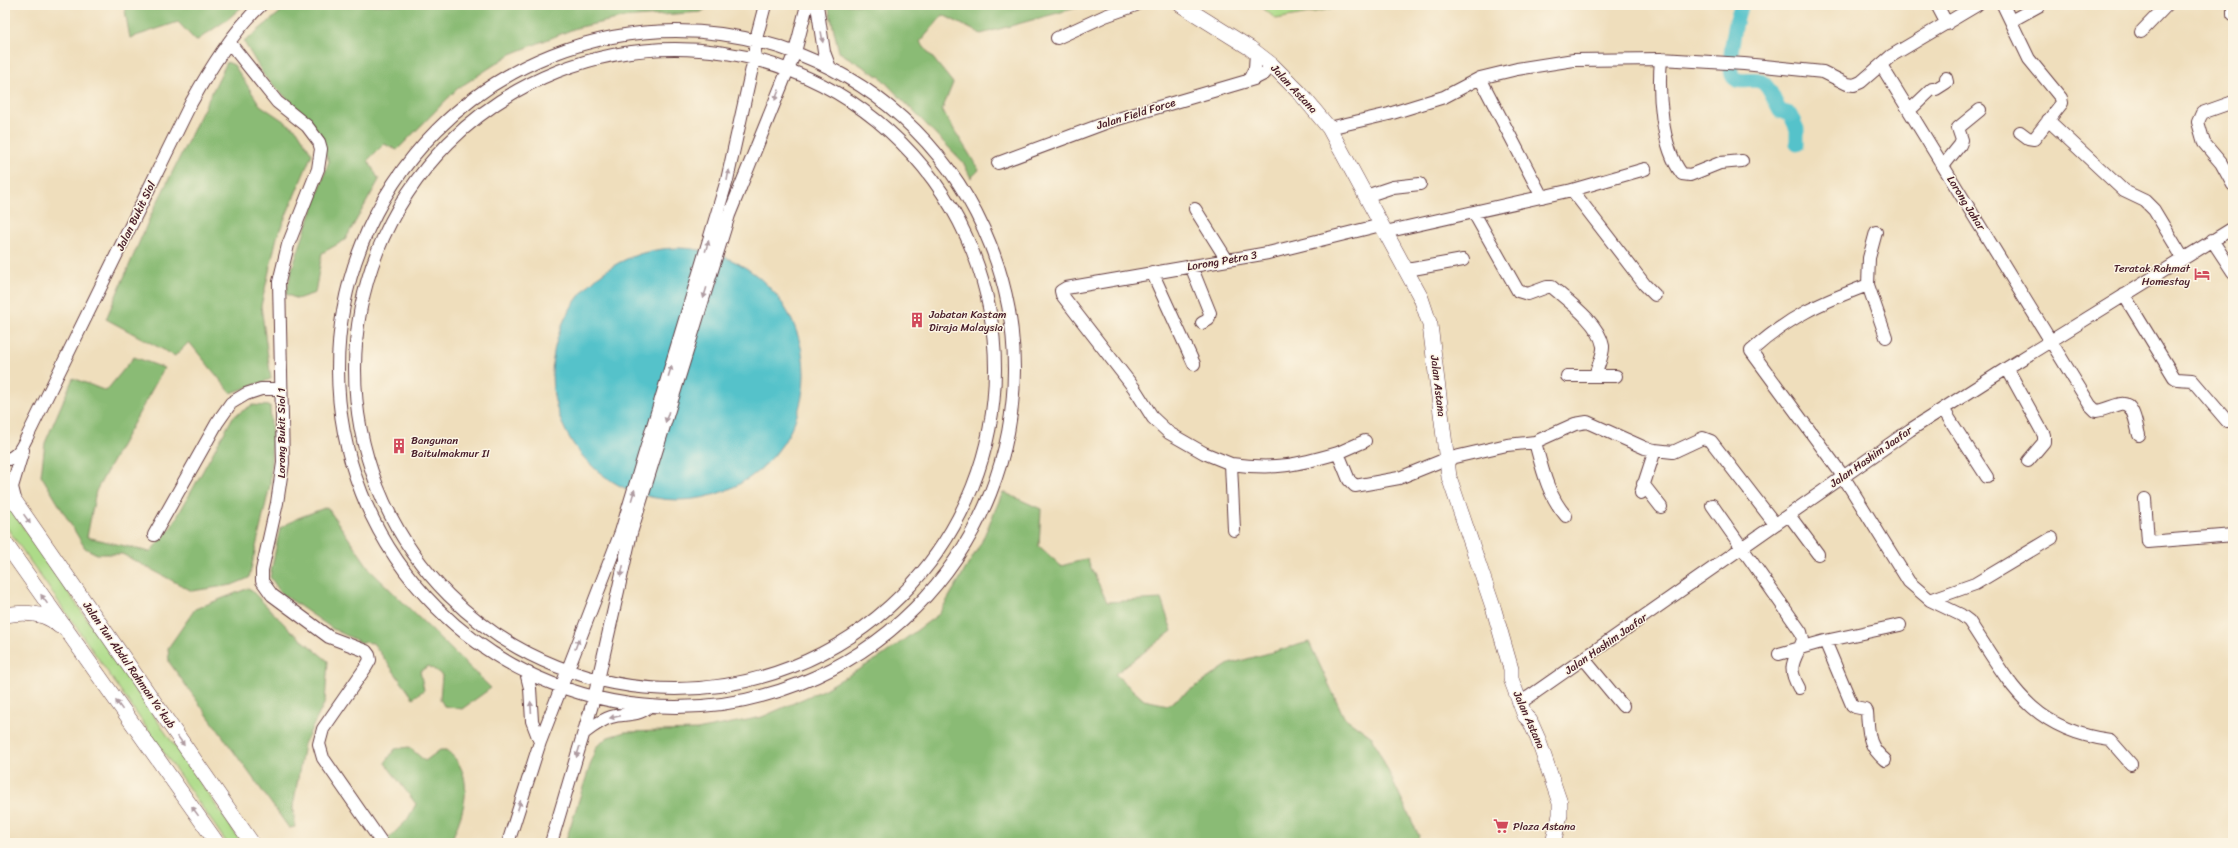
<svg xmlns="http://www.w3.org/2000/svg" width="2238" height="848" viewBox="0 0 2238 848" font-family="Sriracha,sans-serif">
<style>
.green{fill:#addb89;stroke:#7c7d5a}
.forest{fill:#8abb75;stroke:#6a6d50}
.water{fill:#54c2ca;stroke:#4f707a}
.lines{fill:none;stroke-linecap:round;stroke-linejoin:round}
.river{stroke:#54c2ca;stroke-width:15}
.minor-casing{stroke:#633c41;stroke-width:14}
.major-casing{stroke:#633c41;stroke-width:16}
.minor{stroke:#fff;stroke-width:12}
.major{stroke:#fff;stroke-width:15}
.oneway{fill:#ae9aa0}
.labels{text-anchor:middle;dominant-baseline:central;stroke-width:3;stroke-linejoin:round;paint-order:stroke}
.street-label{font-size:11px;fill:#4a1f2b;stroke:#fcf5e5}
.poi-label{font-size:11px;fill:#4a1f2b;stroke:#fcf5e5;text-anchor:start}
</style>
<rect width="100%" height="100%" fill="#fcf5e5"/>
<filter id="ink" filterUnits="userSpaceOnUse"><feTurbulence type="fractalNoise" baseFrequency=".025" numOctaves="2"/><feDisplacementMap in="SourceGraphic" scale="8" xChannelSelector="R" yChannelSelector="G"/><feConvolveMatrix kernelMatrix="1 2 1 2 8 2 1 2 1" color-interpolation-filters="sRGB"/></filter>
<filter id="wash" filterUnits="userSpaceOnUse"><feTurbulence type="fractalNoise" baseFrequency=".012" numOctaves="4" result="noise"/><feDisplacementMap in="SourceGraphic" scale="16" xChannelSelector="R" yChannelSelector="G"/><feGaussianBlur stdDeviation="0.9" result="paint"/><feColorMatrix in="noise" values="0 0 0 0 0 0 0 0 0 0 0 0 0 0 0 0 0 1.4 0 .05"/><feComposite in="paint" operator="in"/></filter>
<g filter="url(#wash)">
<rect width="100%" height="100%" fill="#efdebc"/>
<path class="green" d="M 1259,5 L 1353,5 L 1276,19 Z
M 5,501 L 242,843 L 227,843 L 5,525 Z"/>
<path class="forest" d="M 124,5 L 244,5 L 228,19 L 196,41 L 178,22 L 130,38 Z
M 289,5 L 712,5 L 701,12 L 622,18 L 576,28 L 511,54 L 457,89 L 397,150 L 384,144 L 368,160 L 379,180 L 345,240 L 322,253 L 315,293 L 297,299 L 286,294 L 292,269 L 329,161 L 306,117 L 265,77 L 244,42 Z
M 828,5 L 1087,5 L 981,34 L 943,15 L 920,42 L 953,83 L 942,110 L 979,170 L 971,178 L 963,162 L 880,77 L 839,52 Z
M 227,62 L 234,65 L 260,105 L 297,130 L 312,154 L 277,237 L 261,306 L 271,379 L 231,393 L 189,342 L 175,356 L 106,319 L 151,215 Z
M 134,357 L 164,368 L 96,491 L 87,537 L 150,552 L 172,526 L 233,417 L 252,405 L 270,406 L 272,440 L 270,485 L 249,578 L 232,585 L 192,591 L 122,554 L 97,554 L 85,548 L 41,475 L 45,443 L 73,378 L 106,391 Z
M 1003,492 L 1041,509 L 1039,546 L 1061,566 L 1087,559 L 1107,602 L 1161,599 L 1172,631 L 1115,674 L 1144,700 L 1168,705 L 1229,664 L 1309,642 L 1344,717 L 1372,737 L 1419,836 L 1417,843 L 565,843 L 596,747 L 608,737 L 625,732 L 697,730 L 762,717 L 823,690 L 882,656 L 939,614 L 981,543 Z
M 327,507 L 372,572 L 491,688 L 462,709 L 444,706 L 440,699 L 442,675 L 429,666 L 420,671 L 424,690 L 413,698 L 373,643 L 360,642 L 333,629 L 281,593 L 270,577 L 280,528 L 298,518 Z
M 249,588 L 290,630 L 328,661 L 325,702 L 304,744 L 293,807 L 295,827 L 289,828 L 169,662 L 168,648 L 195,609 Z
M 409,747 L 425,761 L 440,750 L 446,750 C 478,774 464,813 450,843 L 391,843 L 388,839 L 407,820 L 416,804 L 385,763 L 395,749 Z"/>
<path class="water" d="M552 374a126 126 0 1 1 252 0a126 126 0 1 1-252 0Z"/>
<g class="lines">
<path class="river" d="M 1742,5 C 1736,16 1726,67 1733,77 C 1740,85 1753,77 1762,82 C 1770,87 1775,103 1780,111 L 1790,114 L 1797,129 L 1797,144"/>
</g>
</g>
<g filter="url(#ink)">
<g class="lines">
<defs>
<path id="minor" d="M 817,5 L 824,52 L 830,68
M 1937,5 L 1947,24
M 2003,5 L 2029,59 L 2061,98 L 2062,103 L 2034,139 L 2028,138 L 2020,132
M 2233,10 L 2233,14
M 2011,21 L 2040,5
M338 369a338 338 0 1 1 676 0a338 338 0 1 1-676 0Z
M 2141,32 L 2167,5
M 1057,38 L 1105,16 L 1136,5
M 229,42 L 277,102 L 307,126 L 319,142 L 321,149 L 318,169 L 288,245 L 279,282 L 283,463 L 277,503 L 262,570 L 262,581 L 272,595 L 329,637 L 366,651 L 369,655 L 370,660 L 366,667 L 323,729 L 319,744 L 323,758 L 382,843
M355 369a320 320 0 1 1 640 0a320 320 0 1 1-640 0Z
M 1661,59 C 1658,92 1661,147 1682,174 L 1690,175 L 1720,163 L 1742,161
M 1881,65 L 2090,405 L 2096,411 C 2105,410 2111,406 2120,404 C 2134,401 2136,425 2139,435
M 1480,78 L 1542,197
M 1249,80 L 1255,68 L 1256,52
M 2233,102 L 2202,113 L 2198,122 L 2204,143 L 2221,163 L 2233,185
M 1910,110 L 1932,89 L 1936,89 L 1947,82 L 1946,78
M 2048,120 L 2124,191 L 2145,201 L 2154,210 L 2183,258
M 1329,128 L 1389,114 L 1444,97 L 1480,78 L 1517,69 L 1574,60 L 1661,59 L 1744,64 L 1823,72 L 1847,84 L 1854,85 L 1861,82 L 1891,56 L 1977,5
M 998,163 L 1111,121 L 1254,79 L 1264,74 L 1272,65
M 1943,166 L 1960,145 L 1962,140 L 1958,128 L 1980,110
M 1572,190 L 1645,285 L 1655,295
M 1366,196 L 1393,187 L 1420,184
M 1195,209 L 1227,260
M 1474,213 L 1518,291 L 1528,294 L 1547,287 L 1552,287 C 1568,301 1599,323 1603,346 C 1604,354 1597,368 1595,376
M 1385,232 L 1572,190 L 1645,169
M 1876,232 L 1869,258 L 1868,285 L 1886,337
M 2212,240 L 2233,272
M 1191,266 L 1210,313 L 1208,320 L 1202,323
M 1407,270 L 1463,260
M 1152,272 L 1194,364
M 1868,285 C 1820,303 1790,316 1751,351 L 1843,476 L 1909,582 L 1930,600 L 1961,615 L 1969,621 C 2010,683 2029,729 2110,740 L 2131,764
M 2124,295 L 2174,377 L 2177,379 L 2192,380 L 2227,421 L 2233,419
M 2007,368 L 2044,435 L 2044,442 L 2028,461
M 1567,376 L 1616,376
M 1943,409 L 1987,477
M 1535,442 C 1542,468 1548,496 1566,516
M 1338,453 L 1365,441
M 5,460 C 18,457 21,448 27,437 L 191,103 C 211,67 232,33 261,5
M 1231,464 L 1204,453 L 1169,433 L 1153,418 L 1134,388 L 1062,295 L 1061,291 L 1066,288 L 1268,253 L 1381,225
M 1643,484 L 1661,507
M 1641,493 L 1655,450
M 15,499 L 12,487 L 23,450
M 2145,499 L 2148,542 L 2233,535
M 1712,505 L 1801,632 L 1803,640 C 1795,661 1786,665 1799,688
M 1789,515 L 1818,554
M 1234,530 L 1231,464 C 1275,470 1297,465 1338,453 L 1349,480 L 1355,486 L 1399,478 L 1446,459 L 1507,445 L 1535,442 L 1575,424 L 1587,422 L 1645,448 L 1655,450 L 1673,452 L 1703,438 L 1711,441 L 1775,524
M 154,535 L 217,423 L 231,403 L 246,394 L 261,389 L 281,389
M 1930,600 L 1975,584 L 2052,538
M 1825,641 L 1852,705 L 1855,707 L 1865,709 L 1867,712 C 1869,734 1867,745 1885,760
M 1779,654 L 1825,641 L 1900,625
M 1584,659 L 1623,706
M 526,672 L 530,688 L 532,721 L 540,742
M 1520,703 L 1910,430 L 2007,368 L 2233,228
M 584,733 C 592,727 601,720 611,717 C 624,713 637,717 648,707
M 508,843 L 540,742 L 621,532 L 727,180 L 754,59 L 756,39 L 765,5
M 551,843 L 594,698 L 631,533 L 729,215 L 795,52 L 807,5"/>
<path id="major" d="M 1181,5 L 1250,48 L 1272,65 L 1300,93 L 1329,128 L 1421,298 L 1430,325 L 1449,477 L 1494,610 L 1511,669 L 1511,679 L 1525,716 L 1530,721 L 1538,739 L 1560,803 L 1560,815 L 1553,843
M 5,487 L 252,843
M 5,543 L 217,843
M 5,615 C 23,612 46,612 59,626"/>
</defs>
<use href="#minor" class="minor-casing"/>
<use href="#major" class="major-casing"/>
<use href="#minor" class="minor"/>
<use href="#major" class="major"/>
</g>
<defs><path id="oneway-solid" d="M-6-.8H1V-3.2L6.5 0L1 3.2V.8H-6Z"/></defs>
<g class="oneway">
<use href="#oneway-solid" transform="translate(822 37) rotate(81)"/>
<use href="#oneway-solid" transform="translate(777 95) rotate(112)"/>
<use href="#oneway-solid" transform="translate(728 175) rotate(-80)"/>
<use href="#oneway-solid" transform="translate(707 246) rotate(-73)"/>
<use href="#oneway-solid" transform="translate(705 293) rotate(107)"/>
<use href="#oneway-solid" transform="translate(670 371) rotate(-73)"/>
<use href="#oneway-solid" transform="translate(667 417) rotate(107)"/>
<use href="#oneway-solid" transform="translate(633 495) rotate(-73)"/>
<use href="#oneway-solid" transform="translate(27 519) rotate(55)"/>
<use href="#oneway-solid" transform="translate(622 571) rotate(103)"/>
<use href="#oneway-solid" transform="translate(44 599) rotate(-125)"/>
<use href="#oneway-solid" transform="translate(577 644) rotate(-69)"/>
<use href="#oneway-solid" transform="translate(119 705) rotate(-126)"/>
<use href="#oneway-solid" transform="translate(531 707) rotate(-94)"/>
<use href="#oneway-solid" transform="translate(615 717) rotate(168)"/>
<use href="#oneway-solid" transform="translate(181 741) rotate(55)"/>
<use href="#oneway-solid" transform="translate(578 752) rotate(107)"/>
<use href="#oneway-solid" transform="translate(519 806) rotate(-73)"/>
<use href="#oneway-solid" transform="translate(195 811) rotate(-126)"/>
</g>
</g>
<defs>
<symbol id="hotel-bare" viewBox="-9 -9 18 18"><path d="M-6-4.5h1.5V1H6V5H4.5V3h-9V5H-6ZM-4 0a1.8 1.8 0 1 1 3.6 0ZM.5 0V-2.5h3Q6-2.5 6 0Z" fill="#d1495b" stroke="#fcf5e5" stroke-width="2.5" paint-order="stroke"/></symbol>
<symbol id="building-bare" viewBox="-9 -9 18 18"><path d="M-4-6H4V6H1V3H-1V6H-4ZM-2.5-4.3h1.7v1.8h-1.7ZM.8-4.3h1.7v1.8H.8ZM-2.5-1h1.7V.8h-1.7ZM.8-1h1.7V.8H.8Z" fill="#d1495b" stroke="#fcf5e5" stroke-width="2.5" paint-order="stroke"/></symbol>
<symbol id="supermarket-bare" viewBox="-9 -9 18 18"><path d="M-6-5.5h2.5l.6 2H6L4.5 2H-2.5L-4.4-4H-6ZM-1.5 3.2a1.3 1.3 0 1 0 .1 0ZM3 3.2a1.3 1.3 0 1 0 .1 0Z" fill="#d1495b" stroke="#fcf5e5" stroke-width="2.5" paint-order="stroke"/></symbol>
</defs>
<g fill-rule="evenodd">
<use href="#hotel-bare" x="2191" y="263" width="22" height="22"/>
<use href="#building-bare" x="906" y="309" width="22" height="22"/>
<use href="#building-bare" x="388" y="435" width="22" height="22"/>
<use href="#supermarket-bare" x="1490" y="815" width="22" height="22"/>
</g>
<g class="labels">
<g class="street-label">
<text transform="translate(1294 89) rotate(47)">Jalan Astana</text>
<text transform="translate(1136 114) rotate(-17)">Jalan Field Force</text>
<text transform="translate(1966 203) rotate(58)">Lorong Jahar</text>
<text transform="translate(136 216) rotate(-64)">Jalan Bukit Siol</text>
<text transform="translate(1222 261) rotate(-10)">Lorong Petra 3</text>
<text transform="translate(1438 386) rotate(83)">Jalan Astana</text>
<text transform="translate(281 433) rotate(-90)">Lorong Bukit Siol 1</text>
<text transform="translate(1871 457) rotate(-35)">Jalan Hashim Jaafar</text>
<text transform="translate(1606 644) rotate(-35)">Jalan Hashim Jaafar</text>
<text transform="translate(129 665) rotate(55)">Jalan Tun Abdul Rahman Ya'kub</text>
<text transform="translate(1529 720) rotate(66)">Jalan Astana</text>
</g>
<g class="poi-label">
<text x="2190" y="268" text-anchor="end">Teratak Rahmat<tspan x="2190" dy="13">Homestay</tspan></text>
<text x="929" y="314">Jabatan Kastam<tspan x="929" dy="13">Diraja Malaysia</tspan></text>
<text x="411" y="440">Bangunan<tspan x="411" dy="13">Baitulmakmur II</tspan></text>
<text x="1513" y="826">Plaza Astana</text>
</g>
</g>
<rect width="2238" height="848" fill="none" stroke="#fcf5e5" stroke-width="20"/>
</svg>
